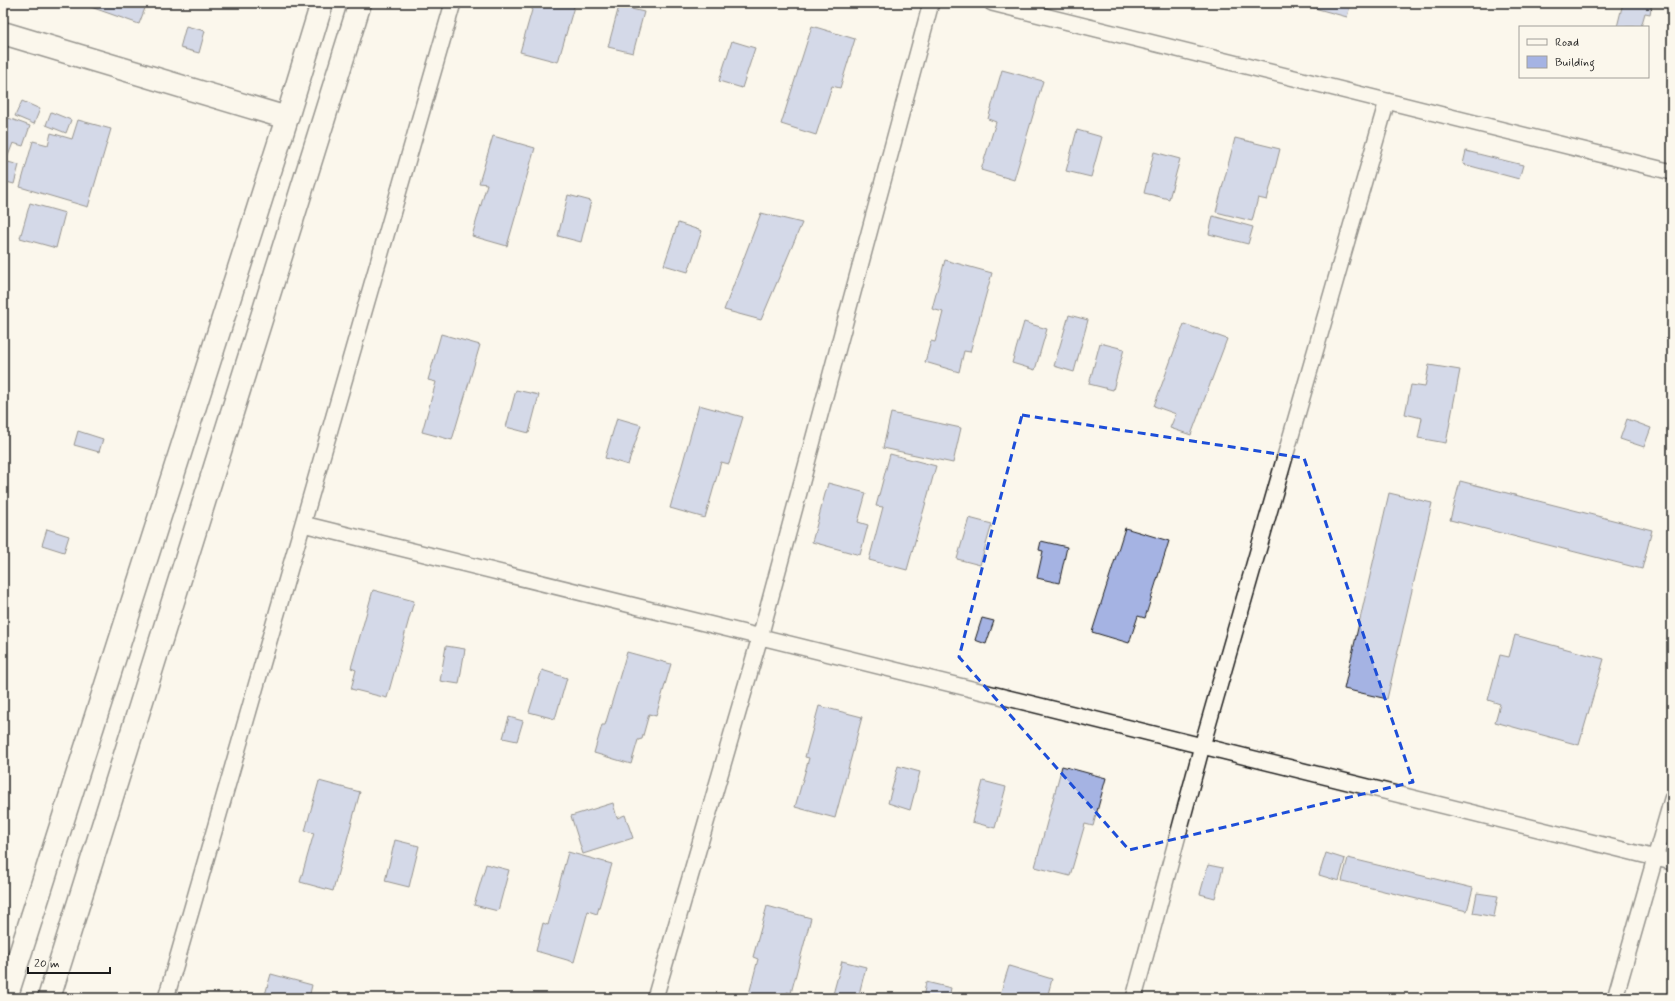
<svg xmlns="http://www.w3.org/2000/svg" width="1675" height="1001" viewBox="0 0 1675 1001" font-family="Mynerve,sans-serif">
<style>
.building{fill:#a5b3e3;stroke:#1c1c1c}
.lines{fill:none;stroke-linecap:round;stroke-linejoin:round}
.service-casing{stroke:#1c1c1c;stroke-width:18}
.minor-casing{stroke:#1c1c1c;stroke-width:25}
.service{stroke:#fbf7ec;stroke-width:15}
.minor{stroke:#fbf7ec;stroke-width:22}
.marked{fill:none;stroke:#1d4ed8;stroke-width:3;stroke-dasharray:8 5;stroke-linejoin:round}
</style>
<rect width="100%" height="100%" fill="#fbf7ec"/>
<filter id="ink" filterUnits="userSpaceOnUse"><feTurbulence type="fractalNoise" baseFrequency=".025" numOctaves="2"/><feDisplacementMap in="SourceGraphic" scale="8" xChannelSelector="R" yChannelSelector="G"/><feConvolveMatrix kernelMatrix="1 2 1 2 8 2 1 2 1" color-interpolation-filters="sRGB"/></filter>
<g filter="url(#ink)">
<path class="building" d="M 90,3 L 147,3 L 139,24 L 88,6 Z
M 534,3 L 575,3 L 558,62 L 520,52 Z
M 1307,3 L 1351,3 L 1347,17 L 1307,6 Z
M 1623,3 L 1652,3 L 1650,14 L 1645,13 L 1641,27 L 1617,27 Z
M 619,6 L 644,12 L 633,53 L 608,47 Z
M 186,26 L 205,31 L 199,53 L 180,48 Z
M 812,26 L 855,39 L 840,88 L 832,86 L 816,135 L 781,124 Z
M 732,41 L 755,48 L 742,88 L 719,81 Z
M 1002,70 L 1043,81 L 1014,180 L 981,170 L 996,122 L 988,119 Z
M 22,101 L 40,109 L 34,124 L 15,116 Z
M 51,112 L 71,120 L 66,133 L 46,125 Z
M 3,116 L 30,126 L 23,146 L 13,143 L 4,166 Z
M 78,120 L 111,129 L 88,207 L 20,187 L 33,141 L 48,145 L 51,133 L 72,139 Z
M 1077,130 L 1102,137 L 1091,177 L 1066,171 Z
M 493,136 L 535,148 L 507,246 L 472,236 L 487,184 L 479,183 Z
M 1235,138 L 1280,149 L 1267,200 L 1258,198 L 1252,221 L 1216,212 Z
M 1466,151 L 1523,165 L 1519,179 L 1463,164 Z
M 1154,152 L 1180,159 L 1169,199 L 1144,193 Z
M 8,162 L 19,165 L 14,184 L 3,181 Z
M 568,195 L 591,201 L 581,242 L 558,236 Z
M 30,203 L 65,213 L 56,248 L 20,238 Z
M 761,213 L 802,223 L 761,320 L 724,310 Z
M 1213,216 L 1253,227 L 1248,244 L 1209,234 Z
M 678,223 L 702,231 L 688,272 L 664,265 Z
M 945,260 L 992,273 L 970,352 L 964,351 L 959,372 L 925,362 L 931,341 L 935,342 L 943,312 L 932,309 Z
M 1069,315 L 1088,320 L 1074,372 L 1054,366 Z
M 1024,322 L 1047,329 L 1035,370 L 1012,363 Z
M 1184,324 L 1227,339 L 1191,435 L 1170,428 L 1176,414 L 1154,406 Z
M 441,334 L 480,345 L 452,440 L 422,432 L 436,382 L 428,380 Z
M 1100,343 L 1124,349 L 1113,390 L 1089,384 Z
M 1429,365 L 1460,370 L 1446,443 L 1418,438 L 1422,418 L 1405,414 L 1411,385 L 1425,387 Z
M 516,390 L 539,395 L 529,433 L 506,427 Z
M 699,405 L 743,417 L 729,464 L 721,462 L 705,518 L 670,508 Z
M 891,413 L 961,428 L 953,463 L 883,448 Z
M 617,418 L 641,425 L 628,465 L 605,458 Z
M 1627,419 L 1651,428 L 1644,447 L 1620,439 Z
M 78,431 L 103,439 L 99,452 L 74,445 Z
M 890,454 L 936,466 L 907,570 L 869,560 L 883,507 L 876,506 Z
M 1460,481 L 1652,530 L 1642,569 L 1450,520 Z
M 828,483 L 866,493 L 858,522 L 868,525 L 860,555 L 812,542 Z
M 1389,493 L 1432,503 L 1387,699 L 1344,689 Z
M 969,518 L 992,524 L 980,565 L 957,559 Z
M 1125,528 L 1169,541 L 1145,618 L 1138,616 L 1129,643 L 1092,632 Z
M 47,529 L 69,536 L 64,552 L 42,545 Z
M 1041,541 L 1067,547 L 1059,583 L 1037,578 L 1043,551 L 1039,550 Z
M 373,590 L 414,601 L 387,698 L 351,689 L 356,670 L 351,668 Z
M 982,618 L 994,621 L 986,644 L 975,640 Z
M 1515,635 L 1604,659 L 1579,745 L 1495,722 L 1500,704 L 1488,700 L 1500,655 L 1509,657 Z
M 446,646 L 465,649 L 459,684 L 440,681 Z
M 627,652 L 671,664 L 656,716 L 649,714 L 642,739 L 638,740 L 631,764 L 594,753 L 602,725 L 605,725 Z
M 542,670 L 567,678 L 555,719 L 529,712 Z
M 819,706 L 862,717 L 835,818 L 795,807 L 809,758 L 805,757 Z
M 509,717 L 523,721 L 517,741 L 503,738 Z
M 898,766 L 920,772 L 910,810 L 888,803 Z
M 1062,766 L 1106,778 L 1093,826 L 1085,824 L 1070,876 L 1035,867 Z
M 319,781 L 360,792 L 333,891 L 300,882 L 314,833 L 305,831 Z
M 983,781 L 1006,787 L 995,828 L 972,822 Z
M 613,803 L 617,818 L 625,815 L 633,838 L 583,854 L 571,816 Z
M 395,840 L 419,846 L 409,887 L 385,881 Z
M 568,852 L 612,864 L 597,914 L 588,911 L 574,962 L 536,951 L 543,923 L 548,925 Z
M 1326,853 L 1345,859 L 1339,881 L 1319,875 Z
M 1348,858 L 1473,888 L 1467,911 L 1342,881 Z
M 486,864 L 509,870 L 498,911 L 474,905 Z
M 1208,865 L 1223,868 L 1215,898 L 1200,894 Z
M 1477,893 L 1498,896 L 1494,917 L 1473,913 Z
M 767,906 L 811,918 L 791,993 L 787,992 L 785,998 L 748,998 L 758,959 L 753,957 Z
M 842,961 L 866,967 L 858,998 L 832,998 Z
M 1009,966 L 1052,979 L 1047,998 L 999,998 Z
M 271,974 L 312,985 L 309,998 L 264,998 Z
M 926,982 L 951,988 L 949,998 L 923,998 Z"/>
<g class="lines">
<defs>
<path id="service" d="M 992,3 L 1672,172
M 303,524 L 1672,862
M 166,998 L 453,3
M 655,998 L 760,637 L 931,3
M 1134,998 L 1202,746 L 1387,101
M 1615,998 L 1672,799"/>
<path id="minor" d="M 3,33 L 287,118
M 6,998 L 287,118 L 322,3
M 49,998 L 360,3"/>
</defs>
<use href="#service" class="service-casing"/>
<use href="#minor" class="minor-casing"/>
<use href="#service" class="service"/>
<use href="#minor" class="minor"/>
</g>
</g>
<path d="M0 0H1675V1001H0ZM 1022,415 L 1304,458 L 1413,782 L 1129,850 L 959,657 Z" fill="#fbf7ec" fill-opacity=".55" fill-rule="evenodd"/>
<path class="marked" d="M 1022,415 L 1304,458 L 1413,782 L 1129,850 L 959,657 Z"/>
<rect width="1675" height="1001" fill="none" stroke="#fbf7ec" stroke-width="16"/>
<rect x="8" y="8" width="1659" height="985" fill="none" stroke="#1c1c1c" stroke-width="1.5" filter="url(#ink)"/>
<rect x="1519" y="26" width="130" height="52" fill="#fbf7ec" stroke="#a29f99"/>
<rect x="1527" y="39" width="20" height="6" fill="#fbf7ec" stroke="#a29f99"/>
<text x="1555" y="46" font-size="12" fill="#1c1c1c">Road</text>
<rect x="1527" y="56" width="20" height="12" fill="#a5b3e3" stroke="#a29f99"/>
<text x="1555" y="66" font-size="12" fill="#1c1c1c">Building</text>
<path d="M28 967v6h82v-6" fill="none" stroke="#1c1c1c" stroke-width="2"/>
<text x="34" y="967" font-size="12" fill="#1c1c1c" stroke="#fbf7ec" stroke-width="3" paint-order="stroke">20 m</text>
</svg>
